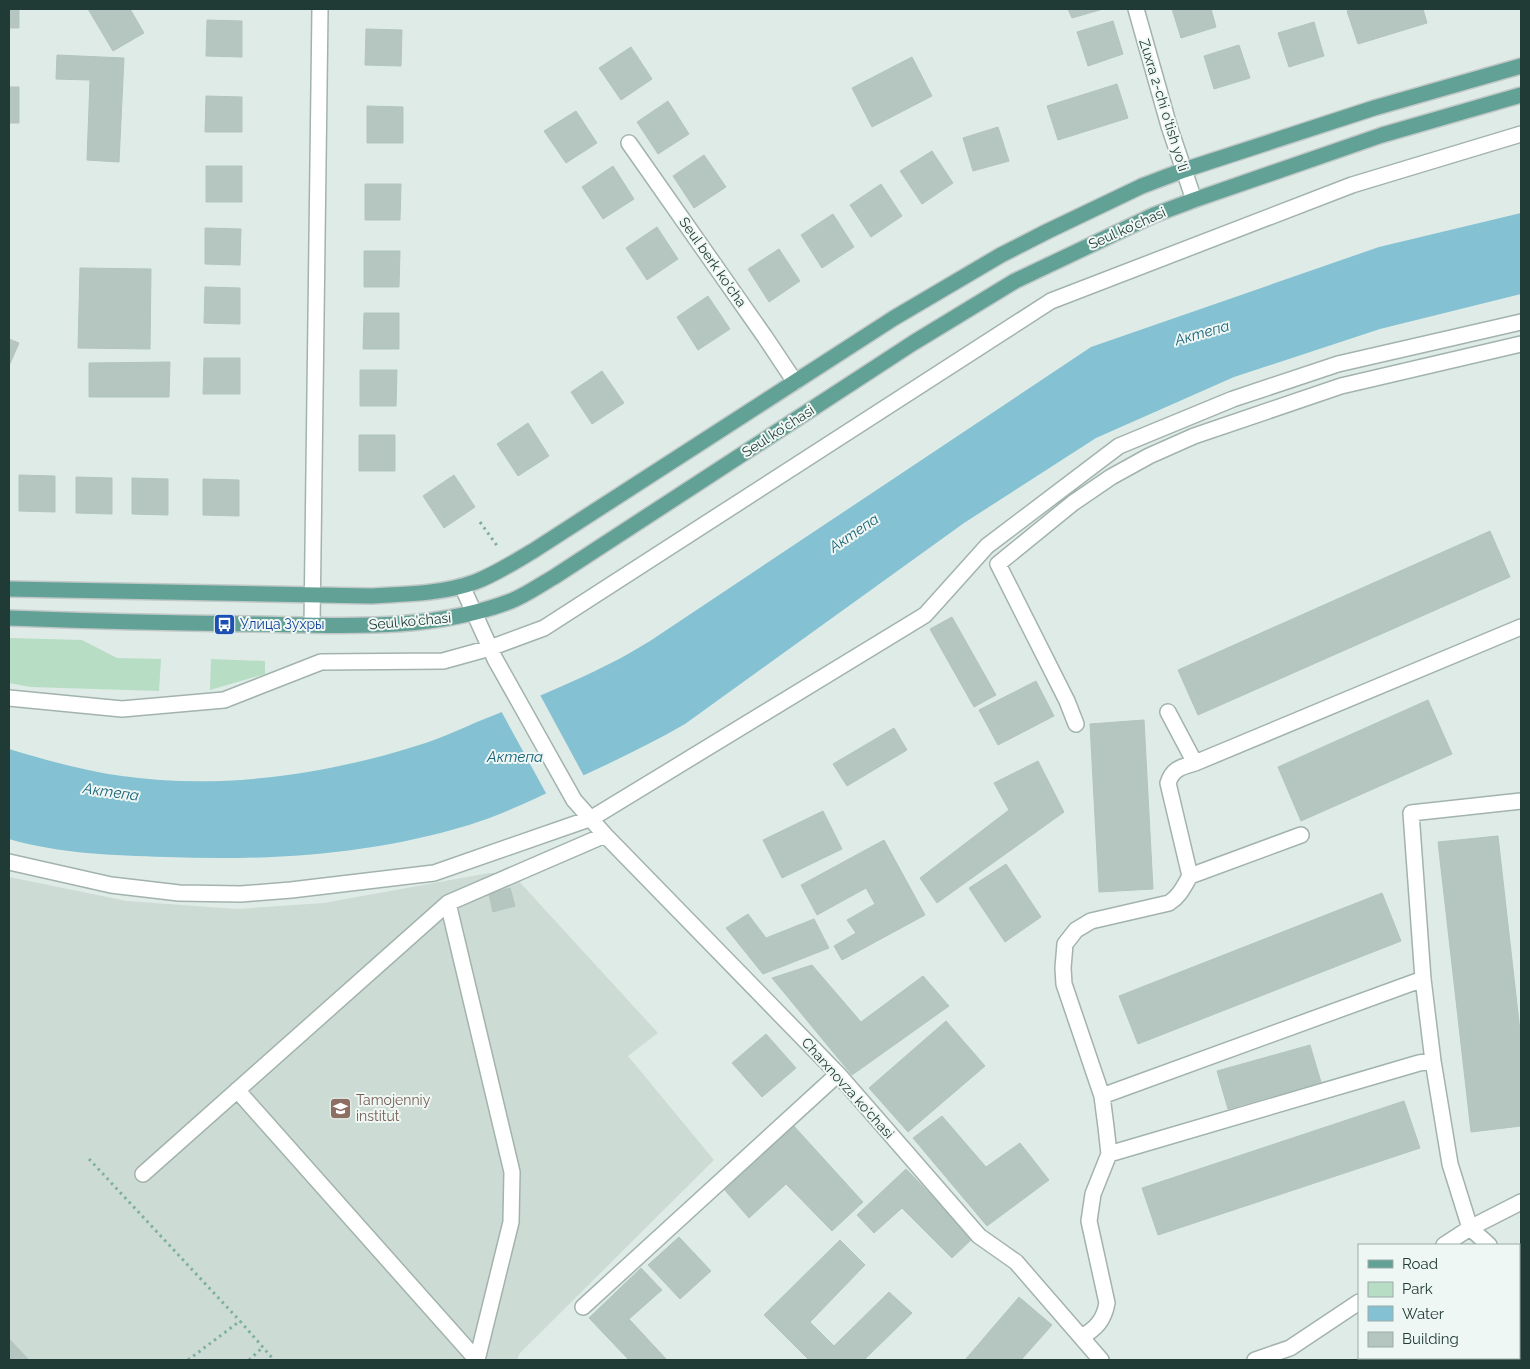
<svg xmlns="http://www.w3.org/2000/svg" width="1530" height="1369" viewBox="0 0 1530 1369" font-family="Raleway,sans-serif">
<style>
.built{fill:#cddbd5}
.green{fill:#b7ddc4}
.water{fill:#84c1d2}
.pier{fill:#dfebe6}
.building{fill:#b4c6bf;stroke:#b1c5be}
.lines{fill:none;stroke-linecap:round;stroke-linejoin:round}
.minor-casing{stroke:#a2b3ae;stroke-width:18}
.major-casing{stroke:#c1c8c7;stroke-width:18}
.path{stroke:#7eb0a3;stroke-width:3;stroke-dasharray:2.5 4;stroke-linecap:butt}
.minor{stroke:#fff;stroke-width:15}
.major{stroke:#62a296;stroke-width:15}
.labels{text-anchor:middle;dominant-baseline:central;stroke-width:4;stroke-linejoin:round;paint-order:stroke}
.street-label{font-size:14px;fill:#203b36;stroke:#eff7f4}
.transit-label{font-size:14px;fill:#164399;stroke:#eff7f4;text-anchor:start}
.education-label{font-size:14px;fill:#785e54;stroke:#eff7f4;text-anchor:start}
.water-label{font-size:15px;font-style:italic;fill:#186279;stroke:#eff7f4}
</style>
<rect width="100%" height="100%" fill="#dfebe6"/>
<path class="built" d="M 489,873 L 501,873 L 515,877 L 658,1033 L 628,1056 L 714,1160 L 520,1353 L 517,1360 L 9,1360 L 9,877 L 127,901 L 237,909 L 324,903 Z"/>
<path class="green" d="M 9,638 L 82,640 L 117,658 L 161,659 L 159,691 L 31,687 L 9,683 Z
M 211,659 L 265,661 L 265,674 L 210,690 Z"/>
<path class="water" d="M 1521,213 L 1521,294 L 1380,329 L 1234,377 L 1096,438 L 964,523 L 685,724 C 645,747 604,766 563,785 C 533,800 501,815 469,825 C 370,855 269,861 166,857 C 113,855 60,854 9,839 L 9,749 C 46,760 84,771 122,776 C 219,790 324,775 416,746 C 444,738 470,724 497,714 C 534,698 572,683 607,665 C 622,658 636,649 650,641 L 1091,347 L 1379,247 Z"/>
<path class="pier" d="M 539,693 L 585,778 L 547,795 L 500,709 Z"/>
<path class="building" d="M 9,9 L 19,9 L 19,28 L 9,28 Z
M 88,9 L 130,9 L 144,33 L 113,51 Z
M 1068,9 L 1103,9 L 1072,18 Z
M 1172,9 L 1211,9 L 1216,27 L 1181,38 Z
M 1354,9 L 1423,9 L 1427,23 L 1358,44 L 1347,11 Z
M 207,20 L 242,21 L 242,57 L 206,56 Z
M 1113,21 L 1123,54 L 1088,66 L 1077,32 Z
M 1314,22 L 1324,56 L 1289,67 L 1278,33 Z
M 366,29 L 402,30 L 401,66 L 365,65 Z
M 1239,45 L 1250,78 L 1214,89 L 1204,56 Z
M 631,47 L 652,79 L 621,100 L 599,68 Z
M 57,55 L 124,58 L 119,162 L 87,160 L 90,80 L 56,79 Z
M 912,57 L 932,96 L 872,127 L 852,88 Z
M 1117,84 L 1128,118 L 1058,140 L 1047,106 Z
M 9,87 L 19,87 L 19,123 L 9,123 Z
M 206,96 L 242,97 L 242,132 L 205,132 Z
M 668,101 L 689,134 L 658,154 L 637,122 Z
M 367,106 L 403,107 L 403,143 L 367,143 Z
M 576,111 L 597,143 L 566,163 L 544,131 Z
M 998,127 L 1009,161 L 973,171 L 963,138 Z
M 932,151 L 953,183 L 922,204 L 900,171 Z
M 704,155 L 726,187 L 694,208 L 673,176 Z
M 206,166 L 242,166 L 242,202 L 206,202 Z
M 613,166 L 634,199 L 603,219 L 582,187 Z
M 365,184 L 401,184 L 400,220 L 365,220 Z
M 881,184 L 902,216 L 871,237 L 850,205 Z
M 833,214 L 854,247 L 822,268 L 801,235 Z
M 657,227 L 678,259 L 647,280 L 626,248 Z
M 205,228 L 241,229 L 240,265 L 205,264 Z
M 779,249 L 800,281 L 769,302 L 748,269 Z
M 364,251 L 400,251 L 399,287 L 364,287 Z
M 80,268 L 151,269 L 150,349 L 78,348 Z
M 205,287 L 240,288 L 240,324 L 204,323 Z
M 708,296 L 730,329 L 698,350 L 677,317 Z
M 364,313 L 399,313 L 399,349 L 363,349 Z
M 9,339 L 19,343 L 9,366 Z
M 204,358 L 240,358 L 240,394 L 203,394 Z
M 170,362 L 169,397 L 89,397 L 89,363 Z
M 360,370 L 397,370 L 396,406 L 360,406 Z
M 602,371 L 624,403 L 592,424 L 571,392 Z
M 528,423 L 549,456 L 518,476 L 497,444 Z
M 359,435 L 395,435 L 395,471 L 359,471 Z
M 19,475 L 55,476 L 55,512 L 19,511 Z
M 454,475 L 475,507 L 444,528 L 423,496 Z
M 76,477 L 112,478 L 112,514 L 76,513 Z
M 132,478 L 168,479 L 168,515 L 132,514 Z
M 203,479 L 239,480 L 239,516 L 203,515 Z
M 1490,531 L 1510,577 L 1198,715 L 1178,670 Z
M 952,617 L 996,695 L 974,707 L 930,629 Z
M 1036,681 L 1054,716 L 998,745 L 979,710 Z
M 1428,700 L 1452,754 L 1301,821 L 1278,767 Z
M 1144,720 L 1153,889 L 1099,892 L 1090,724 Z
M 894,728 L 907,750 L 847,786 L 833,764 Z
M 1038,761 L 1064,812 L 937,903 L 920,878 L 1009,810 L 994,783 Z
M 823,811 L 842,849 L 782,878 L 763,840 Z
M 1498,836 L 1521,1040 L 1521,1126 L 1471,1132 L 1438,842 Z
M 884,840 L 925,915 L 842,960 L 834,946 L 856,933 L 847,920 L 875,904 L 866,888 L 817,915 L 801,885 Z
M 1006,864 L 1041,917 L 1005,942 L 969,888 Z
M 510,888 L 515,906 L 493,912 L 489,894 Z
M 1382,893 L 1401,941 L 1138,1044 L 1119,996 Z
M 748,914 L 766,938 L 814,919 L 829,948 L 763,974 L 726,928 Z
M 812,965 L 861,1022 L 923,976 L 949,1006 L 852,1075 L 772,978 Z
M 946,1021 L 985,1066 L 908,1132 L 869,1088 Z
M 766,1034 L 796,1068 L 762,1097 L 732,1063 Z
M 1310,1045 L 1321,1082 L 1228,1109 L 1217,1071 Z
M 1404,1101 L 1420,1148 L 1158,1235 L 1142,1188 Z
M 942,1116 L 986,1167 L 1020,1143 L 1049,1180 L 987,1226 L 913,1138 Z
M 792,1124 L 863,1202 L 832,1231 L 786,1184 L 749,1218 L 723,1188 Z
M 906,1169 L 973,1238 L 952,1258 L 902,1208 L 874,1233 L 857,1215 Z
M 679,1237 L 711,1271 L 680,1299 L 648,1265 Z
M 840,1240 L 865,1265 L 810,1322 L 834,1346 L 889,1292 L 912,1313 L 864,1360 L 809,1360 L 764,1315 Z
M 641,1268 L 662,1290 L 629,1319 L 667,1360 L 629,1360 L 589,1318 Z
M 1019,1297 L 1052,1325 L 1021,1360 L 965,1360 Z
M 9,1339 L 29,1360 L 9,1360 Z
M 1395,1358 L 1486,1358 L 1483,1360 L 1392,1360 Z"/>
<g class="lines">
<defs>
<path id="minor" d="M 1136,9 L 1169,126 L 1194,200
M 629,143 L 765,337 L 795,382
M 462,586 L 495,659 L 574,800 L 605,835 L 838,1074 L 979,1236 L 1016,1262 L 1101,1360
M 312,625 L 320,9
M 9,698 L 122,709 L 224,700 L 321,662 L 443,661 L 490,648 L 544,628 L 1051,301 L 1352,185 L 1521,134
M 1168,712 L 1195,763 L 1521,627
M 1076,724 L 1067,701 L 998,564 L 1073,503 L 1111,477 L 1149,456 L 1194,436 L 1341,386 L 1521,344
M 9,862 L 111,885 L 179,893 L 241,894 L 291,890 L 434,873 L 592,818 L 925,615 L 987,546 L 1119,446 L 1233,399 L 1338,364 L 1521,322
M 1190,876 L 1301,835
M 237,1090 L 477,1360
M 1102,1096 L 1423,979
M 1109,1154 L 1419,1063 L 1433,1061
M 143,1174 L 448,903
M 1444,1245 L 1470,1228 L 1521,1202
M 1489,1245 L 1470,1228 L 1450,1164 L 1433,1061 L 1423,979 L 1411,813 L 1521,801
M 1519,1273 L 1521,1276
M 583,1307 L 838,1074
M 1081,1337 C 1096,1329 1104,1320 1107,1303 L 1089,1221 L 1093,1194 L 1109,1154 L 1106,1127 L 1102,1096 L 1064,984 L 1063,968 L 1065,944 L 1076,930 L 1091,921 L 1169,903 C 1180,896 1184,886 1190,876 L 1168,783 C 1173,768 1182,767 1195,763
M 477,1360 L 511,1222 L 512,1172 L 448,903 L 605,835
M 1255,1360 L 1290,1348 L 1359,1302"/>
<path id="major" d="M 9,589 L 370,596 C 405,594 442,594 475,582 C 496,574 514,562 533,551 L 894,318 L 1001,255 L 1048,231 L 1142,186 L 1184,170 L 1374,108 L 1521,66
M 9,618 C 88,621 168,623 248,624 C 336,625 427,633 511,601 C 526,595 540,585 554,577 L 913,343 L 1015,281 L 1154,215 L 1194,200 L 1382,135 L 1521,95"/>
</defs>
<use href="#minor" class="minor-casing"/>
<use href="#major" class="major-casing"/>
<path class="path" d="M 480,522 L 498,547
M 89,1159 L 240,1321
M 188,1360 L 240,1321 L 274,1360
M 249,1360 L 262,1348"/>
<use href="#minor" class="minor"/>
<use href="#major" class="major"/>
</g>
<defs>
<symbol id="bus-square" viewBox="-11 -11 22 22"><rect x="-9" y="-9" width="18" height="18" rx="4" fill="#1a4fb4" stroke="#eff7f4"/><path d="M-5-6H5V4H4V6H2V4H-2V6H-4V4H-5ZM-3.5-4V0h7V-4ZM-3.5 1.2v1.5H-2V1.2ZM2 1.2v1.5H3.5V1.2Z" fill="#fff"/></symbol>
<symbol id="university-square" viewBox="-11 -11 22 22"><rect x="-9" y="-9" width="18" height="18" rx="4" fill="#8d6e63" stroke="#eff7f4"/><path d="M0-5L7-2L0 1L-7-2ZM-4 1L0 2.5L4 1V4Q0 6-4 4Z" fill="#fff"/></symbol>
</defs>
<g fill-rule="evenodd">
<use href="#bus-square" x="212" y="612" width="25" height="25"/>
<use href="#university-square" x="328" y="1096" width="25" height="25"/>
</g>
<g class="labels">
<g class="street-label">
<text transform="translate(1164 105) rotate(73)">Zuxra 2-chi o'tish yo'li</text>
<text transform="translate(1127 228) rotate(-24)">Seul ko'chasi</text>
<text transform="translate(713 262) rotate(55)">Seul berk ko'cha</text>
<text transform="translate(778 431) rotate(-33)">Seul ko'chasi</text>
<text transform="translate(410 621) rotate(-5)">Seul ko'chasi</text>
<text transform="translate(848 1088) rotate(48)">Charxnovza ko'chasi</text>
</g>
<g class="transit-label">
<text x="240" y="624">Улица Зухры</text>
</g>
<g class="education-label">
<text x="356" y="1100">Tamojenniy<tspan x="356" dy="16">institut</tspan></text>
</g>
<g class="water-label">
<text transform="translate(1202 333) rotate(-16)">Актепа</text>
<text transform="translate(854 533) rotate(-34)">Актепа</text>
<text x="515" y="757">Актепа</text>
<text transform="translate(111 792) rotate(8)">Актепа</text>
</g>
</g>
<rect width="1530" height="1369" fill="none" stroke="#203b36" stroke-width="20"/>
<rect x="1358" y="1244" width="162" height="115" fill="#eff7f4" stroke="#9caca8"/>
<rect x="1368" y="1260" width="25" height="8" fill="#62a296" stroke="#9caca8"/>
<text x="1402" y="1269" font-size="15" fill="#203b36">Road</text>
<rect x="1368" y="1282" width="25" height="15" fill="#b7ddc4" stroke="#9caca8"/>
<text x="1402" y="1294" font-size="15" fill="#203b36">Park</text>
<rect x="1368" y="1306" width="25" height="15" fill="#84c1d2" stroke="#9caca8"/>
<text x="1402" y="1319" font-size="15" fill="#203b36">Water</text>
<rect x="1368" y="1332" width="25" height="15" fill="#b4c6bf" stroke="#9caca8"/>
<text x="1402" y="1344" font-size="15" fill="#203b36">Building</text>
</svg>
